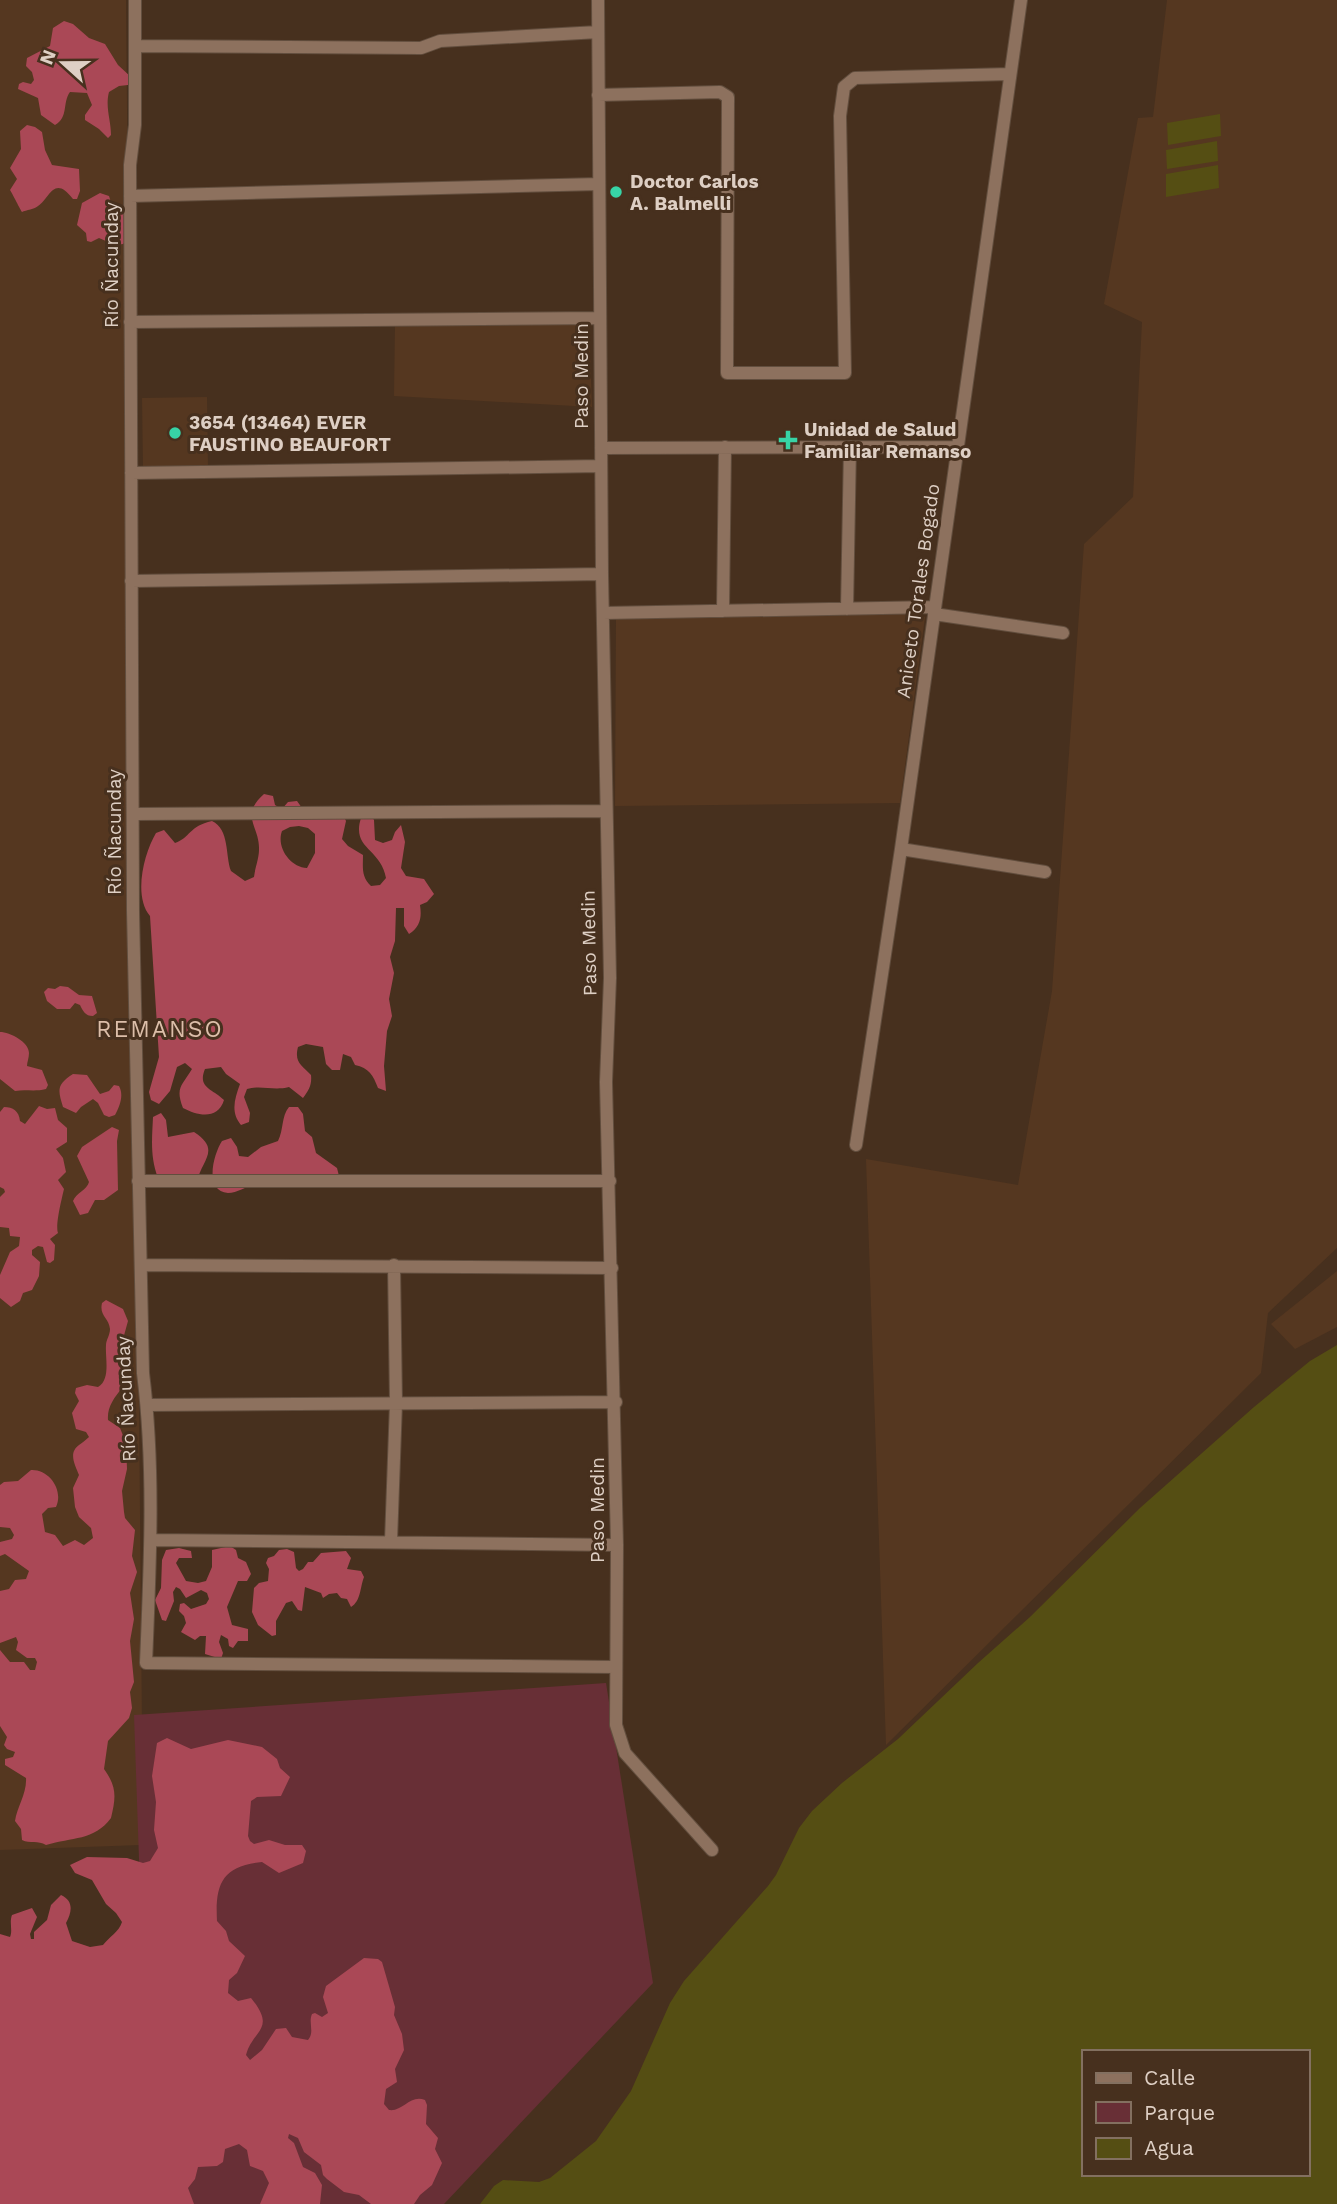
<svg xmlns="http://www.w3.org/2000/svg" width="1337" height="2204" viewBox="0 0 1337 2204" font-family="'Work Sans',sans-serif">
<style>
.built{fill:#553720}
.green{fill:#682f36}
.forest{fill:#aa4856;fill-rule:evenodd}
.water{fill:#554e13;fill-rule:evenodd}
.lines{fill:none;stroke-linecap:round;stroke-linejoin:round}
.minor-casing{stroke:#624e3e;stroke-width:14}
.minor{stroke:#8d715e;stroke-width:12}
.poi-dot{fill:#37d4a6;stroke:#47301e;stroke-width:2.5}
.labels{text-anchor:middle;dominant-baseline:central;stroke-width:6;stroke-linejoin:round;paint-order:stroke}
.poi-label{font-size:19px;font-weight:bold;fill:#decfc4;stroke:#47301e;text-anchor:start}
.street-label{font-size:19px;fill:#decfc4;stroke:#47301e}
.quarter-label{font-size:23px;letter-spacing:2px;fill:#dcbea9;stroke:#47301e}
</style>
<rect width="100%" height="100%" fill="#47301e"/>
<path class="built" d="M 0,0 L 126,0 L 143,1837 L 141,1845 L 0,1850 Z
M 1167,0 L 1337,0 L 1337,1248 L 1268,1313 L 1261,1373 L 886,1745 L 866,1159 L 1018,1185 L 1052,991 L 1084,544 L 1133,497 L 1142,322 L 1104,304 L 1138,118 L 1153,117 Z
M 589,322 L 592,407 L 394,396 L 395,323 Z
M 207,397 L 208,467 L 143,468 L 142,398 Z
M 916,612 L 925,617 L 900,803 L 615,806 L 616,617 Z
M 1337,1271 L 1337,1327 L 1295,1349 L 1271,1324 Z"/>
<path class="green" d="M 606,1683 L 653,1983 L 444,2204 L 151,2204 L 134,1715 Z"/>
<path class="forest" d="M 64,21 L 73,24 L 89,38 L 105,44 L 118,65 L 131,77 L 128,85 L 119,86 L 109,92 C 105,107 111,120 111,135 L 108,138 L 99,129 L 85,120 L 85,115 L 92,105 L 87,93 L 70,92 C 62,103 69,117 55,125 L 41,115 L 38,98 L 18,89 L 19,84 L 23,82 L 31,84 L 34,80 L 32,72 L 26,66 L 27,58 L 50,46 L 53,28 Z
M 27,125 L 35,127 L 42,132 L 45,150 L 52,165 L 79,169 L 80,191 L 77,199 L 73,199 C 54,174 50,198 38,206 C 35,209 26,210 22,212 C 21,211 12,193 10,190 L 17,179 L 10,168 L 21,149 L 20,131 Z
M 100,193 L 109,196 L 114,212 L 118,214 L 125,210 L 129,238 L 123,244 L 115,245 L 99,238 L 91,242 L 87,241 L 86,233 L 77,225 L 82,203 Z
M 264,794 L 273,796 L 275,805 L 282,809 L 288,802 L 297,801 L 302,808 L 342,813 L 346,821 L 342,839 L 348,846 L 363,855 C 363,867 361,877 371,886 L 380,885 L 386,878 C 381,848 351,849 361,818 L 369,813 L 374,820 L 375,840 L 383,843 L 392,840 L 395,832 L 401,825 L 405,842 L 401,868 L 406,876 L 424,879 L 434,894 L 427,902 L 420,905 C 422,918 420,927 409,934 L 404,926 L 404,908 L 396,908 L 395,941 L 390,957 L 394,973 L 389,999 L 392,1016 L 387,1031 L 384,1066 L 386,1091 L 378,1088 C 373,1075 369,1068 355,1065 L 351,1057 L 343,1054 L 340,1070 L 332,1070 L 326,1064 L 323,1047 L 306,1044 L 298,1047 C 294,1063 302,1065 311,1075 C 312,1085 309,1090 303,1098 L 289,1087 C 274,1091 261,1085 247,1089 L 244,1097 L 250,1113 L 249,1122 L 241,1125 C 230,1112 235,1098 240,1084 L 226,1074 L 221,1067 L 205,1069 C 197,1088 213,1089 224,1100 C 218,1120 198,1116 183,1108 C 175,1087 182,1086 192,1069 L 185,1063 L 177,1067 L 170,1091 L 159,1104 L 151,1100 L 149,1092 L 159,1057 L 150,916 C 133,896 144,853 156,833 L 164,830 L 175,843 C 190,838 189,826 212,821 C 230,830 225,855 231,871 L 245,881 L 254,877 C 255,868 259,858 259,850 C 260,826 239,816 264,794 ZM 299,826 L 308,828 L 315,834 L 315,853 L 307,868 C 290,867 276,847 282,831 L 290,827 Z
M 60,986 L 68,987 L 79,995 L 92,996 L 97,1013 L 93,1016 C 85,1016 83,1011 80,1005 L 75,1003 L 70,1009 L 57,1009 L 47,1001 L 44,992 L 48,988 L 55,989 Z
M 0,1032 C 10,1032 29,1042 29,1053 C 29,1058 27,1062 27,1066 L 42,1070 L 48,1085 L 46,1089 C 34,1092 26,1089 15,1091 L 0,1079 Z
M 73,1074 L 87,1075 L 100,1094 L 109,1091 L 114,1085 L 119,1086 C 124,1095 120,1106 115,1115 L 109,1117 L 104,1115 L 98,1103 L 93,1099 L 81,1107 L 76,1113 L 63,1107 C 58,1090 56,1085 73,1074 Z
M 39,1106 L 47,1109 L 55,1108 L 58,1120 L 67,1128 L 67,1142 L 56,1149 L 63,1158 L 66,1172 L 58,1180 L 64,1189 C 62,1198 55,1225 58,1233 L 50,1239 L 55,1245 L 54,1260 L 50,1263 L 47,1262 L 43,1247 L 38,1246 L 32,1250 L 32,1255 L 40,1262 L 39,1276 L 32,1290 L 23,1293 L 20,1301 L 11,1307 L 0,1298 L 0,1275 L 10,1252 L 19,1246 L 20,1237 L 10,1236 L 9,1228 L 0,1227 L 0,1197 L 5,1192 L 4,1189 L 0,1187 L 0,1112 L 4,1107 C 13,1107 19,1111 20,1121 L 25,1124 Z
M 289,1107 L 298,1107 L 303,1114 L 305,1131 L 312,1137 L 316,1153 L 337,1168 L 339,1176 C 333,1188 324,1190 312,1186 C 293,1186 274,1184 255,1185 C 246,1186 237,1193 228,1193 C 203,1191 214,1153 222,1141 L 231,1138 L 237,1147 L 239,1156 L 248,1157 L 261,1147 L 278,1141 C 284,1129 281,1117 289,1107 Z
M 161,1113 L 166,1120 L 168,1137 L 194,1132 C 222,1150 201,1160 197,1182 L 158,1178 C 150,1157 152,1139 153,1117 Z
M 112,1127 L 119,1130 L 117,1141 L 118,1190 L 104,1200 L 95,1200 L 88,1213 L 80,1215 L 73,1201 C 76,1193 87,1190 89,1182 L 77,1156 L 82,1147 Z
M 106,1300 L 123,1309 L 128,1321 L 120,1350 L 128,1365 L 122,1377 L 122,1388 C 114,1398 107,1407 108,1420 L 120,1428 L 126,1443 L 127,1469 L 122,1491 L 124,1512 L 125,1518 L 135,1530 L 132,1556 L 137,1572 L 130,1593 L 134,1619 L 130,1641 L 134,1682 L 130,1692 L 132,1708 L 129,1718 L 108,1741 L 104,1769 C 117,1787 116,1797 111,1818 C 94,1841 72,1837 46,1845 C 38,1840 30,1844 22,1840 L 21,1829 L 15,1821 C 17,1807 27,1793 26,1778 L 5,1765 L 5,1759 L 13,1757 L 15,1752 L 7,1749 L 4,1745 L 7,1737 L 0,1726 L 0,1650 L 10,1662 L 24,1662 L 30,1670 L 35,1670 L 37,1662 L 35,1658 L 27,1658 L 16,1650 L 18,1642 L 16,1637 L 0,1643 L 0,1591 L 9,1589 L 15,1580 L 26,1579 L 29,1571 L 5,1554 L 0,1556 L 0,1542 L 12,1539 L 14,1535 L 10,1528 L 0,1527 L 0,1485 L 4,1482 L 18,1481 L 31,1470 C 49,1469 64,1490 56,1507 L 48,1508 L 42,1514 L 45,1532 L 55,1535 L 63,1546 L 75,1540 L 84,1545 L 93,1538 L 91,1528 L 79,1517 L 75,1507 L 73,1488 L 79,1475 C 75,1465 68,1453 79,1445 C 83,1442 86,1440 89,1437 L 86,1432 L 76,1429 L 72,1413 L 79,1401 L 75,1393 L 76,1388 L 87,1385 L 98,1387 C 111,1379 105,1358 106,1345 C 106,1340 110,1335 110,1329 C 109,1318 99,1316 102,1303 Z
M 230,1546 L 236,1550 L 238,1558 L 246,1562 L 251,1574 L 247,1581 L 238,1581 L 227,1607 L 232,1625 L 248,1629 L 248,1641 L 238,1641 L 233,1648 L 229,1646 L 228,1639 L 221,1635 L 219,1642 L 223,1653 L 221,1659 L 205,1654 L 206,1636 L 200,1636 L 195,1640 L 181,1632 L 186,1623 L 184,1616 L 179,1611 L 180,1604 L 184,1603 L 191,1609 L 206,1604 L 209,1599 L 207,1593 L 201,1590 L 186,1598 L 180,1589 L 176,1587 L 173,1592 L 174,1601 L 166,1621 L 162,1620 L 155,1600 L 161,1588 L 162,1560 L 166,1550 L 179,1548 L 191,1551 L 192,1558 L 179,1558 L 176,1563 L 186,1581 L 198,1583 L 206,1581 L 212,1567 L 212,1550 Z
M 287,1549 L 294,1552 L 296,1568 L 299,1571 L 303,1569 L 308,1562 L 313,1562 L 321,1553 L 346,1551 L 351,1558 L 347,1569 L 361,1571 L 364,1577 C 360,1587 361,1601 351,1607 L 347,1599 L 341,1598 L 337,1593 L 329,1594 L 323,1598 L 321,1593 L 305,1587 L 302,1611 L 298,1610 L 292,1601 L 286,1603 L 276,1621 L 276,1635 L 272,1636 L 258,1625 L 252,1612 L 254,1588 L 259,1583 L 268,1581 L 269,1569 L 266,1563 L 268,1558 L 274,1556 L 279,1550 Z
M 167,1738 L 191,1749 L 228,1740 L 262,1747 L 277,1759 L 280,1768 L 290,1777 L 281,1796 L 257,1797 L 251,1801 L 248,1836 L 250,1841 L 254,1844 L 269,1840 L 285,1845 L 302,1845 L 306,1851 L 303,1863 L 279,1873 L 262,1862 C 222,1866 215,1884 217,1921 L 226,1931 L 229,1941 L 245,1956 L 237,1973 L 229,1980 L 228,1993 L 238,2001 L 251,1998 C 277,2030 253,2029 246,2055 L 250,2060 L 262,2050 L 276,2029 L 286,2028 L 292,2037 L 308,2040 C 315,2032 308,2023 312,2014 L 315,2013 L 322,2017 L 328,2013 L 323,1997 L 326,1986 L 364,1958 L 378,1959 L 382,1962 L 395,2007 L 394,2015 L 402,2034 L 404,2050 L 395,2069 L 397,2082 L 386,2089 L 384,2104 L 389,2110 C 403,2112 410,2094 425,2100 L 427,2105 L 426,2124 L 438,2138 L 435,2149 L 442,2163 L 432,2185 L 420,2195 L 414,2204 L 371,2204 L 359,2195 L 344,2192 L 327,2179 L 323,2175 L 321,2165 L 304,2152 L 298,2138 L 289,2134 L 288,2138 L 294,2143 L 303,2167 L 315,2173 L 322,2185 L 320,2204 L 260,2204 L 269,2183 L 263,2171 L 250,2166 L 247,2150 L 239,2144 L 225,2149 L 223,2162 L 217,2166 L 198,2167 L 195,2179 L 188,2188 L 194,2204 L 0,2204 L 0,1934 L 10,1937 C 13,1930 9,1923 12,1915 L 32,1908 L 37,1917 L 30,1934 L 31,1939 L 34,1939 L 34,1932 L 47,1920 L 51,1905 L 61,1895 C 74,1901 72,1912 66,1923 L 72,1941 L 90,1947 L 103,1945 C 109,1937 119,1932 122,1922 L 116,1913 L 106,1904 L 92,1880 L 75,1873 L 70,1865 L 87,1857 L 127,1858 L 143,1863 L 150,1861 L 158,1848 L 154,1830 L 156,1802 L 152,1776 L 157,1743 Z"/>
<path class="water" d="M 1220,114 L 1221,136 L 1168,145 L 1167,123 Z
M 1217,141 L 1218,161 L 1167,169 L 1166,150 Z
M 1218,165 L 1219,188 L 1166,197 L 1166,174 Z
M 1337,1345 L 1337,2204 L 480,2204 L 494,2186 L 503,2180 L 539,2182 L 550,2178 L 596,2141 L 631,2091 L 670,2003 L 684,1981 L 768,1886 L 776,1875 L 799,1828 L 812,1811 L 842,1783 L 898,1739 L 978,1663 L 1030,1617 L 1140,1508 L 1254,1407 L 1310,1361 ZM 1083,2052 L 1307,2052 L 1307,2174 L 1083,2174 Z"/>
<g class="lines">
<defs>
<path id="minor" d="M 135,0 L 135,125 L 130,165 L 133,911 L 143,1373 C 155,1469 150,1566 146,1663 L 616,1667
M 598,0 L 602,574 L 610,978 L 606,1082 L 617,1545 L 616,1725 L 625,1753 L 712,1850
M 135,46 L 421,48 L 440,41 L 598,32
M 598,95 L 720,92 L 728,97 L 727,373 L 845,373 L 840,116 L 844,87 L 855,78 L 1010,74
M 130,196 L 599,184
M 130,322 L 600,318
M 601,448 L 957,447
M 131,473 L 601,466
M 131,581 L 602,574
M 847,609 L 850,447
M 723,611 L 725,447
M 603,613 L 935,607
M 934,614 L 1063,633
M 134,814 L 606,811
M 901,849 L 1045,872
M 856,1145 L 901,849 L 1021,0
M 138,1181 L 610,1181
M 141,1265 L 612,1268
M 147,1405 L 616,1402
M 152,1540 L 617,1545
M 391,1541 L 396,1403 L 394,1265"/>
</defs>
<use href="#minor" class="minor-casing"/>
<use href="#minor" class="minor"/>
</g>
<g class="poi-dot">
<circle cx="616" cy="192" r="7"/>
<circle cx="175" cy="433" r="7"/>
<path d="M784.5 429.5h7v7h7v7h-7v7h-7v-7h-7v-7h7z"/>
</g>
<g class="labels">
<g class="poi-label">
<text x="630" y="181">Doctor Carlos<tspan x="630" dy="22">A. Balmelli</tspan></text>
<text x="189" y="422">3654 (13464) EVER<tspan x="189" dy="22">FAUSTINO BEAUFORT</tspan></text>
<text x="804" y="429">Unidad de Salud<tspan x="804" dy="22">Familiar Remanso</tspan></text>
</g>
<g class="street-label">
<text transform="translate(111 265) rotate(-90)">Río Ñacunday</text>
<text transform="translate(581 376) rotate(-90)">Paso Medin</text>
<text transform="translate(918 591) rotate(-82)">Aniceto Torales Bogado</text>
<text transform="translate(114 832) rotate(-90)">Río Ñacunday</text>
<text transform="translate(589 943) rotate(-91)">Paso Medin</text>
<text transform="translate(126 1399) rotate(-93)">Río Ñacunday</text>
<text transform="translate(597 1510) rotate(-90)">Paso Medin</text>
</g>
<g class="quarter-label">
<text x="160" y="1029">REMANSO</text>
</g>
</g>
<rect x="1082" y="2050" width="228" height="126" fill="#47301e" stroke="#837060" stroke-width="2"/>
<rect x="1096" y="2073" width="35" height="10" fill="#8d715e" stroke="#837060" stroke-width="2"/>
<text x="1144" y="2085" font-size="21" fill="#decfc4">Calle</text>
<rect x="1096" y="2102" width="35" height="21" fill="#682f36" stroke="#837060" stroke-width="2"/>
<text x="1144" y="2120" font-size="21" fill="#decfc4">Parque</text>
<rect x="1096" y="2138" width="35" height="21" fill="#554e13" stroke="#837060" stroke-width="2"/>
<text x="1144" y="2155" font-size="21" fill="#decfc4">Agua</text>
<g transform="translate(63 63) rotate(291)" stroke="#47301e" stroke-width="5" paint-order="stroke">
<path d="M0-5L12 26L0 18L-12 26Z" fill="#decfc4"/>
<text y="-10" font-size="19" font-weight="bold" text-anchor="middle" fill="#decfc4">N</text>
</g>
</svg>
